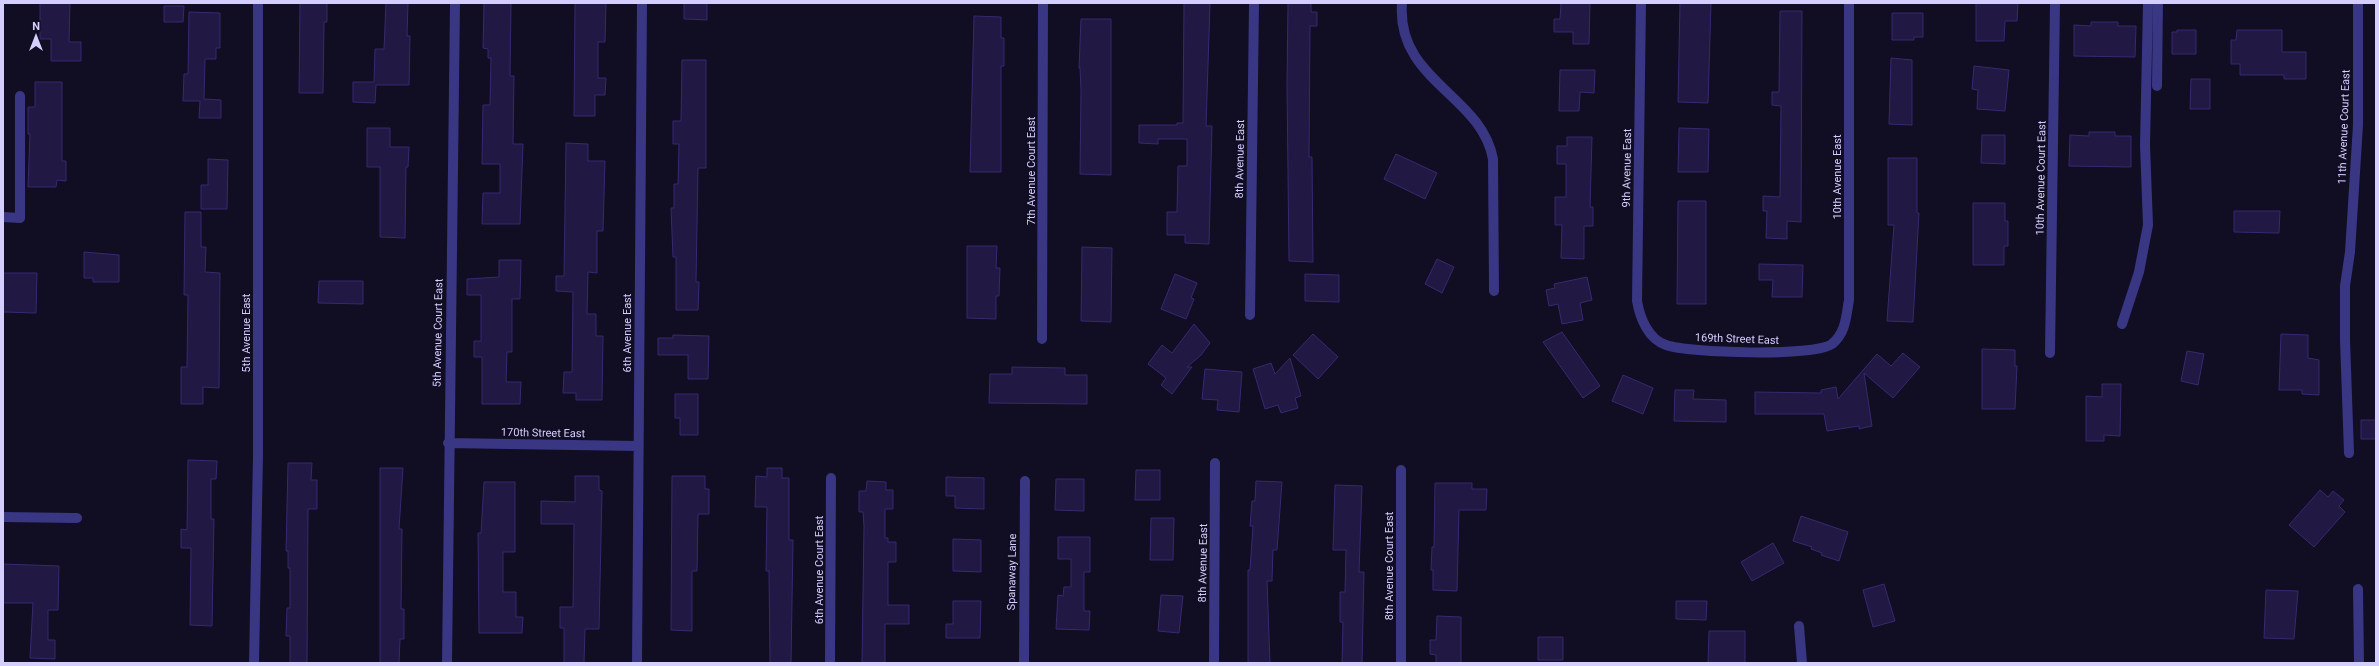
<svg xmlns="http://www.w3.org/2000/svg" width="2379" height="666" viewBox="0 0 2379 666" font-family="Roboto,sans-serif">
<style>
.building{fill:#211844;stroke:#382971}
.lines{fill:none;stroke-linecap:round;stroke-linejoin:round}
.minor{stroke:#393683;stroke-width:10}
.labels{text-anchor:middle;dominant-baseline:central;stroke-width:4;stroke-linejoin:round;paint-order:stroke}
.street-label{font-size:11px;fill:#d4ceff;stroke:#110d22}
</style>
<rect width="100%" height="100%" fill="#110d22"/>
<path class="building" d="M 40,3 L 70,3 L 69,42 L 81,42 L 81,61 L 51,61 L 51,39 L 40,39 Z
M 300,3 L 327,3 L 327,22 L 324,22 L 323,93 L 299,93 Z
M 386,3 L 408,3 L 407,36 L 410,36 L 409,85 L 376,85 L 375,103 L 353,102 L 353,82 L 374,82 L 375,49 L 384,49 Z
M 484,3 L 511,3 L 510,76 L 514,76 L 513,144 L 523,144 L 520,224 L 482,224 L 483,193 L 500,193 L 500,164 L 482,164 L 483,105 L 490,105 L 491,58 L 488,58 L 488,49 L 483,48 Z
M 575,3 L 606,3 L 605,42 L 598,42 L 598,78 L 606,78 L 605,95 L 595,95 L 595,116 L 574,116 Z
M 684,3 L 707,3 L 707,20 L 684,19 Z
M 1184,3 L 1210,3 L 1206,126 L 1212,126 L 1209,244 L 1185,243 L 1185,235 L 1167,235 L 1167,212 L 1177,212 L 1178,166 L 1187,166 L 1187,139 L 1158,139 L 1158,144 L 1139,143 L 1139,125 L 1177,125 L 1177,123 L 1183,123 Z
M 1288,3 L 1311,3 L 1311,12 L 1317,12 L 1317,26 L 1310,26 L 1309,157 L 1312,157 L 1313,262 L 1289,261 L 1287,84 Z
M 1561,3 L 1590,3 L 1589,44 L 1573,44 L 1573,32 L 1554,32 L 1554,19 L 1560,19 Z
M 1680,3 L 1711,3 L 1708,103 L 1678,102 Z
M 1976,3 L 2018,3 L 2017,21 L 2005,21 L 2004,41 L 1976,41 Z
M 164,6 L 184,6 L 183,22 L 164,22 Z
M 1780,11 L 1802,11 L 1801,222 L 1787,221 L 1787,239 L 1766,238 L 1767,211 L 1763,211 L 1763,196 L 1780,197 L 1781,106 L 1772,105 L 1772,92 L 1779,92 Z
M 189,12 L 220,13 L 220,48 L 216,48 L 216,59 L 205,59 L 204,99 L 221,100 L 221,118 L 199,118 L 200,101 L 183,101 L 184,74 L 188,74 Z
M 1892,13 L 1923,13 L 1923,37 L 1914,37 L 1914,40 L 1892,40 Z
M 974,16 L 1001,17 L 1001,38 L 1004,38 L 1004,66 L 1001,66 L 1001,172 L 970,172 Z
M 1081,19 L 1111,19 L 1111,175 L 1080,174 L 1081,91 L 1080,68 L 1079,68 Z
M 2091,22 L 2118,22 L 2118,26 L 2136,26 L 2135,57 L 2074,56 L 2074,25 L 2091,26 Z
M 2177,30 L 2196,30 L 2196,54 L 2172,54 L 2172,32 L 2177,32 Z
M 2237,30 L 2282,30 L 2282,52 L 2306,52 L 2306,79 L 2284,79 L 2284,75 L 2240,75 L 2240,64 L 2231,64 L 2231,40 L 2236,40 Z
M 1891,58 L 1912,60 L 1912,125 L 1889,124 Z
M 682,60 L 706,60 L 706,168 L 698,168 L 696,282 L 699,282 L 698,310 L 676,310 L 676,257 L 673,257 L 671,208 L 674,208 L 674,184 L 678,184 L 679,144 L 673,144 L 673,121 L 681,121 Z
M 1974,66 L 2009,70 L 2005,111 L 1977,109 L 1978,90 L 1972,89 Z
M 1560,70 L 1595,70 L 1594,93 L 1580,92 L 1579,111 L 1559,111 Z
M 2191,79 L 2210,79 L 2210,109 L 2190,109 Z
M 35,82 L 62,82 L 62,161 L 66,161 L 66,181 L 57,180 L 56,187 L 28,187 L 30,134 L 28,134 L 28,107 L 35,107 Z
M 367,128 L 390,128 L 390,147 L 409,147 L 408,167 L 406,167 L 405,238 L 380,237 L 380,167 L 367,167 Z
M 1679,128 L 1709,129 L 1708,172 L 1678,172 Z
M 2089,132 L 2115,132 L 2115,136 L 2131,136 L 2131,167 L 2069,166 L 2070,135 L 2089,136 Z
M 1982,135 L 2005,135 L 2005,164 L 1981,163 Z
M 1567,137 L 1592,137 L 1590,207 L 1593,207 L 1593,226 L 1584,226 L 1584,259 L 1561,258 L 1562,225 L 1555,225 L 1555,197 L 1566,197 L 1566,164 L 1557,164 L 1557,146 L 1567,146 Z
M 566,143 L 588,144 L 588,161 L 605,161 L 603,231 L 597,231 L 597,273 L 588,272 L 587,314 L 596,314 L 596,336 L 603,336 L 602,400 L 576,400 L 576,393 L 563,393 L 564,372 L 572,372 L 573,292 L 556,291 L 556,276 L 564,276 Z
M 1396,154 L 1437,173 L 1425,199 L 1384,179 Z
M 1888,158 L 1917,158 L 1917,213 L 1919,213 L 1913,322 L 1887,321 L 1894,225 L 1888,225 Z
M 208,159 L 228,160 L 227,209 L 201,209 L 201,185 L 208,185 Z
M 1678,201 L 1706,201 L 1706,304 L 1677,304 Z
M 1973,203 L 2005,203 L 2005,221 L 2008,221 L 2008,246 L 2004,246 L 2004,265 L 1973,265 Z
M 2234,211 L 2280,211 L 2279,233 L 2234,232 Z
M 185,212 L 201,212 L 201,247 L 206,247 L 205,272 L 220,273 L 219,388 L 203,387 L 203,404 L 181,404 L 181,367 L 187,367 L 188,295 L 184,295 Z
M 967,246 L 997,246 L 996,268 L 1000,268 L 999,296 L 996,296 L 996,319 L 967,318 Z
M 1082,247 L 1112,248 L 1111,322 L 1081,321 Z
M 84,252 L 119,255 L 119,282 L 93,282 L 93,278 L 84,278 Z
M 1437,259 L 1454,267 L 1442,293 L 1425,284 Z
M 499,260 L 521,260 L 520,299 L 512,299 L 512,352 L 507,352 L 506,382 L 521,382 L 520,404 L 482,404 L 482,357 L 474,357 L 474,341 L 481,341 L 481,295 L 467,295 L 467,279 L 499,277 Z
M 1759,264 L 1803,265 L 1802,297 L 1772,297 L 1773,280 L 1759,280 Z
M 3,273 L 37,273 L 36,313 L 3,312 Z
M 1175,274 L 1197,283 L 1191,298 L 1194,299 L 1186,319 L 1161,309 Z
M 1305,274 L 1339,275 L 1339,302 L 1305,301 Z
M 1587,277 L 1592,300 L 1580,303 L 1583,320 L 1562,324 L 1558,304 L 1549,306 L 1546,290 L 1555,288 L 1554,284 Z
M 319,281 L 363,281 L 363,304 L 318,303 Z
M 1194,324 L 1210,343 L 1201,355 L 1187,367 L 1192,367 L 1172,394 L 1161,385 L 1166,378 L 1148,364 L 1162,345 L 1172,353 Z
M 1562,332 L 1600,386 L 1583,398 L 1543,342 Z
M 1313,334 L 1338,357 L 1318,379 L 1293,355 Z
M 2281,334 L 2308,335 L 2308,358 L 2319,360 L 2319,395 L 2302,394 L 2302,390 L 2279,390 Z
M 673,335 L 709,336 L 708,379 L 688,379 L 688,355 L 658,355 L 658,338 L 673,338 Z
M 1982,349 L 2015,350 L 2015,366 L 2017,366 L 2015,409 L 1982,409 Z
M 2187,351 L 2204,354 L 2198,385 L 2181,381 Z
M 1903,353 L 1920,367 L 1893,398 L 1864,373 L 1872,426 L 1859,429 L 1859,426 L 1827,431 L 1824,414 L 1755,414 L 1755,392 L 1821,393 L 1821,390 L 1836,387 L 1838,399 L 1877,354 L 1891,366 Z
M 1290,358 L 1301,396 L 1295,398 L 1298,408 L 1281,413 L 1278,405 L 1265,409 L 1253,369 L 1271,363 L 1275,374 Z
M 1012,367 L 1065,368 L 1065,375 L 1087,375 L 1087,404 L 989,403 L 990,374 L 1012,374 Z
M 1205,369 L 1242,372 L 1239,412 L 1217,410 L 1218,400 L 1202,399 Z
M 1623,375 L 1653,388 L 1643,414 L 1612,401 Z
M 2102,384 L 2121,384 L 2120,436 L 2104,435 L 2104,441 L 2086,441 L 2086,396 L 2102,397 Z
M 1675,390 L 1694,390 L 1693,399 L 1726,400 L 1726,422 L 1674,421 Z
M 675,394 L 698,394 L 698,435 L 680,435 L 680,418 L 675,418 Z
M 2361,420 L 2376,420 L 2376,439 L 2361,439 Z
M 188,460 L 217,461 L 216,479 L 211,479 L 211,519 L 214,519 L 212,626 L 190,625 L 191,548 L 181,548 L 181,529 L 187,530 Z
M 288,463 L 312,463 L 311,480 L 317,480 L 317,509 L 308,509 L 307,663 L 290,663 L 290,636 L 286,636 L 287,608 L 290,608 L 290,568 L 288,568 L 288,551 L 286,551 Z
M 380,468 L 403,468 L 399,529 L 402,529 L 401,609 L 404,609 L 404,639 L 400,639 L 399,663 L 380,663 Z
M 767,468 L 782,468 L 782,478 L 789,478 L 789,540 L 793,540 L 791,663 L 770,663 L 769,571 L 766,571 L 767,507 L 755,507 L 756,476 L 767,477 Z
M 1136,470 L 1160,470 L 1160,500 L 1135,500 Z
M 575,476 L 599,476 L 599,490 L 602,491 L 599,629 L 585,629 L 584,663 L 564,663 L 564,628 L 560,628 L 560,607 L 573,607 L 574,524 L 541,524 L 541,501 L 575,502 Z
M 672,476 L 705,476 L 705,489 L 709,489 L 709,514 L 698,514 L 697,571 L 692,571 L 692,631 L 671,630 Z
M 946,477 L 984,478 L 984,509 L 955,508 L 955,496 L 946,496 Z
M 1056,479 L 1084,479 L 1084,511 L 1055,510 Z
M 867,481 L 886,482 L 886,490 L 893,490 L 893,509 L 885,509 L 885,538 L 888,538 L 888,542 L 896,542 L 896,562 L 888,562 L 888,605 L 909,605 L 909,624 L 885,624 L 885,663 L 862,663 L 864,526 L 863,512 L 859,512 L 859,491 L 866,491 Z
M 1256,481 L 1282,482 L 1277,550 L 1273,550 L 1272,581 L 1267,581 L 1270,663 L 1248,663 L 1248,570 L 1250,570 L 1253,526 L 1250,526 L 1252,501 L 1255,501 Z
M 484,482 L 515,482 L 515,552 L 503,552 L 503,592 L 516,592 L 516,617 L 523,617 L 522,633 L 479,633 L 478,533 L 481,533 Z
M 1435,483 L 1472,483 L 1472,489 L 1487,489 L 1486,510 L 1459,510 L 1457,591 L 1433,590 L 1433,570 L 1431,570 L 1432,547 L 1434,547 Z
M 1335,485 L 1362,486 L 1359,572 L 1364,572 L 1362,663 L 1342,663 L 1343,622 L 1340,622 L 1340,592 L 1345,592 L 1346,550 L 1333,550 Z
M 2320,490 L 2328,497 L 2333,491 L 2344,500 L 2339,506 L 2345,512 L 2314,547 L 2289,525 Z
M 1801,516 L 1848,532 L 1839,561 L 1821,555 L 1822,553 L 1811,549 L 1812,547 L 1793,541 Z
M 1151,518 L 1174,518 L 1173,560 L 1150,560 Z
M 1058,537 L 1090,537 L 1090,572 L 1084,572 L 1084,611 L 1090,611 L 1089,630 L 1056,629 L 1058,595 L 1063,596 L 1064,587 L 1071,587 L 1071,559 L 1058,559 Z
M 953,539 L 981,540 L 981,572 L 953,571 Z
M 1773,543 L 1784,563 L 1752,581 L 1741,562 Z
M 3,564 L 59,566 L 58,610 L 48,610 L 48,640 L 55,640 L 55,659 L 30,658 L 33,603 L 3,603 Z
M 1884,584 L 1895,621 L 1873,627 L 1863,590 Z
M 2266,590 L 2298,591 L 2294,639 L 2264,638 Z
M 1161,595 L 1183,596 L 1179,633 L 1158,631 Z
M 953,601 L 981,601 L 980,638 L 946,638 L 946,624 L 953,624 Z
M 1676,601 L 1707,601 L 1706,620 L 1676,619 Z
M 1437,616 L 1461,617 L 1461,663 L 1436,663 L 1436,655 L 1430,654 L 1430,640 L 1436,640 Z
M 1709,631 L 1745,631 L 1745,663 L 1708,663 Z
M 1538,637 L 1563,637 L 1563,660 L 1538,660 Z"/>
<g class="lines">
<path class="minor" d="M 1402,3 C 1396,81 1481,94 1493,159 L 1494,291
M 1641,3 L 1637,301 C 1640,318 1648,339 1666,345 C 1688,353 1814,357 1832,344 C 1846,333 1846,316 1849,300 L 1849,3
M 2157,86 L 2158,3
M 3,217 L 20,218 L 20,96
M 1250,315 L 1254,3
M 2122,324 L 2139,272 L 2148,225 L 2145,145 L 2148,3
M 1042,339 L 1043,3
M 2050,353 L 2055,3
M 448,443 L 638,446
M 2349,453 L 2345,340 L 2345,286 L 2350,252 L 2358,125 L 2358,3
M 3,517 L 77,518
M 2358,589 L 2359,663
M 1799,626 L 1802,663
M 254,663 L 258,455 L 258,3
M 447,663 L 455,3
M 637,663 L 642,3
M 830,663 L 831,478
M 1024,663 L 1025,481
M 1214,663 L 1215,463
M 1401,663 L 1401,470"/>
</g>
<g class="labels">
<g class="street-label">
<text transform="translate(2344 127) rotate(-88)">11th Avenue Court East</text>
<text transform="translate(1240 159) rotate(-89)">8th Avenue East</text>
<text transform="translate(1627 168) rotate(-89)">9th Avenue East</text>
<text transform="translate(1031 171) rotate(-90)">7th Avenue Court East</text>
<text transform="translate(1837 177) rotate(-90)">10th Avenue East</text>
<text transform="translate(2041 178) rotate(-89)">10th Avenue Court East</text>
<text transform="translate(246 333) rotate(-90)">5th Avenue East</text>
<text transform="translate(438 333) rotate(-89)">5th Avenue Court East</text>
<text transform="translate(627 333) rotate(-90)">6th Avenue East</text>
<text transform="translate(1737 339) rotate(2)">169th Street East</text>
<text transform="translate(543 433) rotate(1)">170th Street East</text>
<text transform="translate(1203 563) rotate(-89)">8th Avenue East</text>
<text transform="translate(1389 566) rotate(-90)">8th Avenue Court East</text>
<text transform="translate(819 570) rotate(-90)">6th Avenue Court East</text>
<text transform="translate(1012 572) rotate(-89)">Spanaway Lane</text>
</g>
</g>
<rect width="2379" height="666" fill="none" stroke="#d4ceff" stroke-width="8"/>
<g transform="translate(36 36)" stroke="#110d22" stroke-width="3" paint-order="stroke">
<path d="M0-3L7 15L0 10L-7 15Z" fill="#d4ceff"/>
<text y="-6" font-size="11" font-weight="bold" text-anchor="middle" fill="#d4ceff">N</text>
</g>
</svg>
